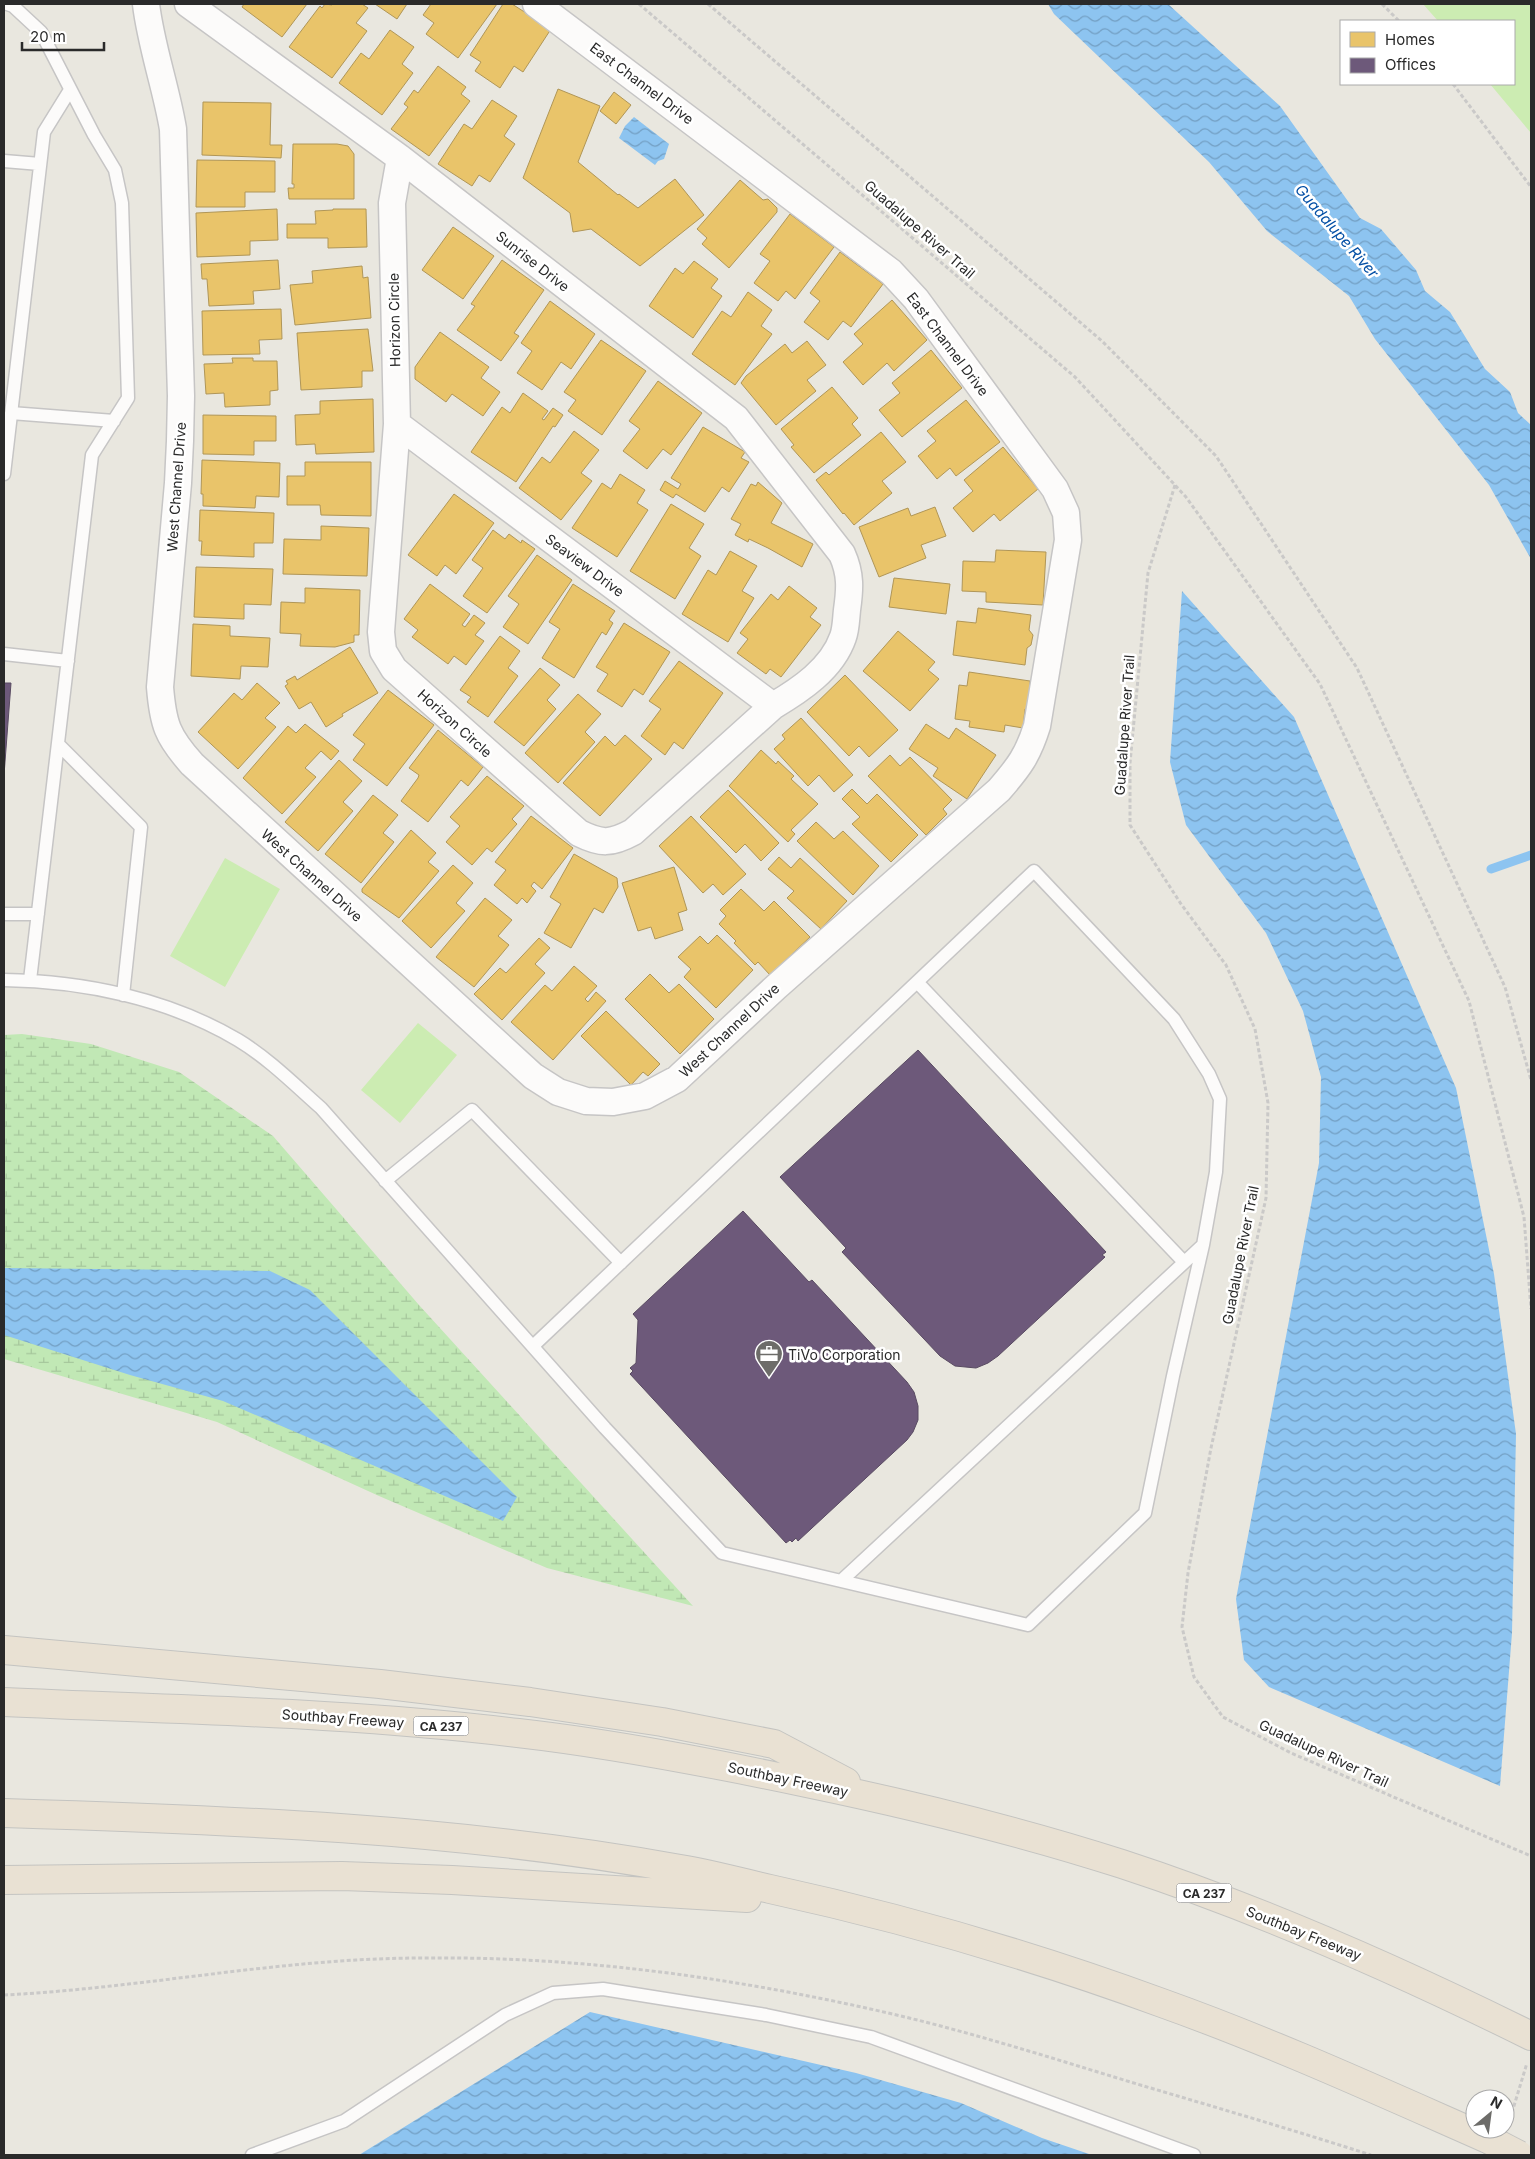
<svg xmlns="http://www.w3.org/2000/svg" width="1535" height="2159" viewBox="0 0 1535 2159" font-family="Inter,sans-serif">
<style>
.wetland{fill:url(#wetland-marsh)}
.pitch{fill:#ccecb2}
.water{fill:url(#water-waves)}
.homes{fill:#e9c46a;stroke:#b09657}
.offices{fill:#6d597a;stroke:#594b62}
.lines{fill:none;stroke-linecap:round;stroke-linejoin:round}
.stream{stroke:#8dc4f0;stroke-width:9}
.service-casing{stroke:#c6c5c5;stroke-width:15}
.minor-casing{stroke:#c6c5c5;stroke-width:29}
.motorway-casing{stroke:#c4c4c1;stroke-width:30}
.path{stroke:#cac9c8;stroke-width:3;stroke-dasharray:4 2.5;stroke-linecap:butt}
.service{stroke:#fcfbfa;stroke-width:12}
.minor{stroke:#fcfbfa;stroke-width:26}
.motorway{stroke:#e9e1d3;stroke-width:28}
.motorway-bridge-casing{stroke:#c4c4c1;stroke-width:30;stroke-linecap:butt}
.motorway-bridge{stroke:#e9e1d3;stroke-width:28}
.labels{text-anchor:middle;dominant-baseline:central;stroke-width:5;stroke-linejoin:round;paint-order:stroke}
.shield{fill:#fff;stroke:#6a6a6a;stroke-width:1}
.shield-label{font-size:12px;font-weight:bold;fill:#2a2a2a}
.street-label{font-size:14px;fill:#2a2a2a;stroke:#fff}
.poi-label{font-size:14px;fill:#2a2a2a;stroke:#fff;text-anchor:start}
.water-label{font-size:15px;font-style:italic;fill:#034fa5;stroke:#fff}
</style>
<defs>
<pattern id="wetland-marsh" width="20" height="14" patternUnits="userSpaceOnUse" patternTransform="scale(1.25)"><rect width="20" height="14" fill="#c1e8b5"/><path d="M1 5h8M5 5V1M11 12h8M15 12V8" fill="none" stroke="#a6c79c"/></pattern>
<pattern id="water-waves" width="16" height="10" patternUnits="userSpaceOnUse" patternTransform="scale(1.25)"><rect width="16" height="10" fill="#8dc4f0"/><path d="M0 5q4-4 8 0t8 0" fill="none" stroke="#739fc3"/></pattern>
</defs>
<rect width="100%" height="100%" fill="#e9e7df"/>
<path class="wetland" d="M 22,1034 L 91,1044 L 179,1072 L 273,1136 L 419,1305 L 693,1606 L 547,1568 L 379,1496 L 217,1422 L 4,1359 L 4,1035 Z"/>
<path class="pitch" d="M 1423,4 L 1531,4 L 1531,133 L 1490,84 L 1514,84 L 1514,21 L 1438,21 Z
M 225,858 L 280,889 L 225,987 L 170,956 Z
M 418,1023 L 457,1055 L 400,1123 L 361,1090 Z"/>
<path class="water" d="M 1048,4 L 1168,4 L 1280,106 L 1360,218 L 1381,229 L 1416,270 L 1425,291 L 1450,312 L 1485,369 L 1510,392 L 1518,413 L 1531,425 L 1531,559 L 1489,485 L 1375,339 L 1349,296 L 1267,231 L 1209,162 L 1054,14 Z
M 634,117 L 669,144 L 664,159 L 658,161 L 655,165 L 619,138 L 625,126 Z
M 1182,591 L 1294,717 L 1456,1088 L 1494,1274 L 1516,1434 L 1512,1633 L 1500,1786 L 1269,1687 L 1244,1660 L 1236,1599 L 1319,1163 L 1321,1077 L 1303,1011 L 1266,933 L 1186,825 L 1170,762 Z
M 4,1268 L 270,1271 L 310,1290 L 517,1497 L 503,1521 L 223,1401 L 130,1375 L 4,1335 Z
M 590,2012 L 856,2073 L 961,2103 L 1042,2138 L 1092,2155 L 359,2155 Z"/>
<path class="homes" d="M 244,4 L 307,4 L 282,37 L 242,7 Z
M 325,4 L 332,5 L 333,4 L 362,4 L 368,8 L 356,23 L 367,31 L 332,78 L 289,47 L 320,6 L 322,8 Z
M 375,4 L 407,4 L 397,19 Z
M 431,4 L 497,4 L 458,58 L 426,34 L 434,23 L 423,15 Z
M 503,4 L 512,4 L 551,29 L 523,72 L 514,66 L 500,88 L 475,71 L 481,62 L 470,55 Z
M 390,30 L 414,47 L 402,64 L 413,73 L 382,115 L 339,83 L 361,53 L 369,59 Z
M 438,66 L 466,87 L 461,94 L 470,101 L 429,156 L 391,129 L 408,107 L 404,104 L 414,90 L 418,93 Z
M 558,89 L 600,106 L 578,162 L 618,195 L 619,194 L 638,208 L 675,179 L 704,215 L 640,266 L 591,229 L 573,232 L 570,213 L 523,178 Z
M 614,92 L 631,105 L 616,124 L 600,111 Z
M 492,100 L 517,116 L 504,136 L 515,144 L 490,182 L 479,175 L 472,186 L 438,164 L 464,124 L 472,129 Z
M 203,102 L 271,103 L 270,145 L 282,145 L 281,158 L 202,155 Z
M 293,144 L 337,144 L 348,146 L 354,154 L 354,199 L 289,199 L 288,188 L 294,188 L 294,184 L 292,184 Z
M 197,160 L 275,161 L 275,192 L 245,192 L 245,207 L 196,207 Z
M 740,180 L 763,200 L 768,199 L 777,208 L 777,212 L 729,268 L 702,244 L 707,238 L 697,229 Z
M 277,209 L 278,240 L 250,241 L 250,255 L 197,257 L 196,213 Z
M 333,209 L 366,209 L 367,247 L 328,248 L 328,238 L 287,238 L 287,224 L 316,224 L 315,211 L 333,210 Z
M 790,214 L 834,247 L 795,299 L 786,291 L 778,301 L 754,283 L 770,261 L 760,254 Z
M 453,227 L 494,256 L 463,299 L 422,270 Z
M 840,252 L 883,284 L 851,327 L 843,321 L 828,340 L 804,322 L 820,301 L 810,293 Z
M 278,260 L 280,289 L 253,291 L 254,304 L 209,306 L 207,279 L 202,279 L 201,264 Z
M 502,260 L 544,290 L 514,333 L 519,336 L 501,361 L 457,330 L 475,306 L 471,304 Z
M 694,261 L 718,279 L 711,288 L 722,296 L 693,338 L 649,306 L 675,268 L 683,274 Z
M 362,266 L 363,278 L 368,277 L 371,318 L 295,325 L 290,285 L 313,283 L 312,271 Z
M 748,292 L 772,310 L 761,326 L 772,334 L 735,385 L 692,354 L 722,311 L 731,317 Z
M 892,300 L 927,340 L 894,371 L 887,363 L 863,385 L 843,362 L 863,344 L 854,334 Z
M 550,301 L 595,334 L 571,369 L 561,362 L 542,390 L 517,373 L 532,351 L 521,343 Z
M 281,309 L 282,339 L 259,340 L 260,354 L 203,355 L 202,311 Z
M 368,329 L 373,371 L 362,371 L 362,387 L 301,390 L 297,333 Z
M 440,332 L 489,367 L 481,378 L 500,392 L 483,416 L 452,394 L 446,402 L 415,379 L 415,367 Z
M 601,340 L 646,371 L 602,435 L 568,411 L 576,400 L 564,392 Z
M 807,341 L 826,365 L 807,380 L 816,391 L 776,425 L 741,383 L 746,376 L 785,344 L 792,353 Z
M 931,350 L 962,388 L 902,437 L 879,410 L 900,393 L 892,383 Z
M 232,358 L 253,358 L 253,361 L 277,361 L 278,390 L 270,391 L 270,405 L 225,407 L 224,393 L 206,394 L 204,364 L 233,363 Z
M 658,381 L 702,413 L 671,455 L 663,449 L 647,469 L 623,451 L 640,429 L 629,421 Z
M 832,387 L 858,418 L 852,424 L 861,435 L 814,473 L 791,447 L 794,445 L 781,429 Z
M 523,393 L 548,411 L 542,419 L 544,420 L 553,408 L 563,415 L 555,427 L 553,426 L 516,482 L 471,452 L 502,407 L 510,413 Z
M 373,399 L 374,452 L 316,454 L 315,444 L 296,445 L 295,415 L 320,414 L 320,401 Z
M 966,400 L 1000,442 L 956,476 L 950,468 L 937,479 L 918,456 L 936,441 L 927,431 Z
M 203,415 L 276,416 L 276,441 L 254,441 L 254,455 L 203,454 Z
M 703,427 L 745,452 L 741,458 L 749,462 L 729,492 L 722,487 L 705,512 L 676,494 L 673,498 L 660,490 L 665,481 L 678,489 L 681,484 L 671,478 Z
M 574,431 L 599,450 L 581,473 L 592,481 L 561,520 L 519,488 L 542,457 L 550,463 Z
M 881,432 L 906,462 L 882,481 L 892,493 L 854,525 L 844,513 L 843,514 L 816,480 L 826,472 L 829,475 Z
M 1003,447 L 1038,489 L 1000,521 L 994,514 L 973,532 L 953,508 L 973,491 L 964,480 Z
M 202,460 L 280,463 L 279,497 L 256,496 L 255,508 L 203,506 L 203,494 L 201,494 Z
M 305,462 L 371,462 L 371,516 L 321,515 L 320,505 L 287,505 L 287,476 L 305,476 Z
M 620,474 L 645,490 L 637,503 L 648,510 L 617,557 L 572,528 L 602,483 L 611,489 Z
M 758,482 L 782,503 L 771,523 L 813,544 L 802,567 L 768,548 L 749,539 L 748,542 L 735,535 L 741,524 L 731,519 L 751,484 L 756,486 Z
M 454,494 L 494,523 L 456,574 L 445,565 L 437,576 L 408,555 Z
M 671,504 L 704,524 L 689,548 L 701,556 L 675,599 L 630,571 Z
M 935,507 L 946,536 L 921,545 L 926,558 L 879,577 L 859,527 L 908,508 L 911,516 Z
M 200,510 L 274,513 L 273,543 L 254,543 L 254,557 L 201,555 L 202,541 L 199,541 Z
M 321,526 L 369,528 L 367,576 L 283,574 L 284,539 L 321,540 Z
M 493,530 L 505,539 L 509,534 L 521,543 L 522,540 L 535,549 L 487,613 L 463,596 L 483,568 L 472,560 Z
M 996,550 L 1046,552 L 1043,605 L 986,602 L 986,592 L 962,591 L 963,561 L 995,562 Z
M 730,551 L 757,566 L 742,591 L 754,598 L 728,642 L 682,614 L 708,570 L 716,575 Z
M 537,555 L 572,580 L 528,644 L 503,627 L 519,604 L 508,596 Z
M 196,567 L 273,569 L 271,605 L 244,604 L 244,619 L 194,617 Z
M 894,578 L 950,584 L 946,614 L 889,607 Z
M 430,584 L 470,614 L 462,625 L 465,627 L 474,615 L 485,623 L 475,635 L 484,641 L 466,665 L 454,656 L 448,664 L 412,637 L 418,630 L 404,619 Z
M 573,584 L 615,611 L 609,620 L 613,623 L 606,635 L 602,632 L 574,678 L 542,658 L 560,629 L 549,622 Z
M 789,586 L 817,608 L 810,617 L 821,625 L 781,677 L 770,669 L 766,674 L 737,653 L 748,639 L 740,633 L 771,594 L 778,600 Z
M 305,588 L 360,590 L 359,635 L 354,635 L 354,642 L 335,647 L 300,646 L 301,634 L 280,633 L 281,602 L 305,603 Z
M 978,608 L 1031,615 L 1029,630 L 1033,635 L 1031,645 L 1027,648 L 1025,665 L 953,655 L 957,621 L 976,623 Z
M 624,623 L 670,652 L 643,695 L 634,689 L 622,707 L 597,691 L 608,674 L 596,667 Z
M 193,624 L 230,626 L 230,636 L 270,638 L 268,667 L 241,666 L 240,679 L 191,676 Z
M 898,631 L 935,662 L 928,670 L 939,679 L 910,711 L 863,671 Z
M 500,636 L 520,651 L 508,668 L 518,676 L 488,717 L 467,702 L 471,697 L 460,690 Z
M 350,647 L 378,693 L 342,714 L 343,716 L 326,727 L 311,702 L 299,709 L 285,686 L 288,684 L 286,681 L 295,676 L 297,680 Z
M 679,661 L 723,693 L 683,749 L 674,742 L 665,755 L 641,736 L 661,709 L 649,701 Z
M 540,668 L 560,685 L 547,700 L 556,709 L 524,746 L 494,722 Z
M 969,672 L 1030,681 L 1029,709 L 1025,709 L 1023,728 L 1005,725 L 1004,732 L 969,727 L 970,721 L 955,719 L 959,685 L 967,686 Z
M 845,675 L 898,730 L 869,757 L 859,746 L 849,756 L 807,712 Z
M 257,683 L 280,703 L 265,718 L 276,727 L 238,769 L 198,732 L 234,693 L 242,700 Z
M 388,690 L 434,725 L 387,786 L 353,760 L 365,744 L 353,735 Z
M 578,694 L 601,714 L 585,732 L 595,742 L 558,783 L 525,753 Z
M 801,718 L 853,775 L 834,792 L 819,775 L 808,786 L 774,749 L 785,739 L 782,735 Z
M 305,724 L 339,751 L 331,760 L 321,751 L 305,768 L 316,777 L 282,814 L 243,778 L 288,726 L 296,733 Z
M 926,724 L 949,739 L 956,728 L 996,755 L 967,799 L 933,776 L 938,768 L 909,749 Z
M 438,730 L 483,767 L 468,786 L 461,780 L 428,822 L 401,801 L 418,778 L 419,775 L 409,768 Z
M 625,735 L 652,759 L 600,816 L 563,783 L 605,736 L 615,746 Z
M 761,750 L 776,764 L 778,761 L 794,776 L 791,779 L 818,804 L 791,830 L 795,834 L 788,842 L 729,786 Z
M 890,755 L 900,766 L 910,757 L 952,800 L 943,809 L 947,814 L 926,835 L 868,776 Z
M 339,760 L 362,781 L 343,802 L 353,811 L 318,851 L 285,822 Z
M 487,776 L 524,806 L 512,819 L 517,824 L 492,852 L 487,848 L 472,865 L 446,842 L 460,826 L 450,817 Z
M 852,789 L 867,804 L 877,794 L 918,835 L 891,862 L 852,824 L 860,817 L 842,799 Z
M 728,790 L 779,843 L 761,861 L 745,844 L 736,853 L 700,817 Z
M 373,795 L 398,815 L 383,833 L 394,842 L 361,883 L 325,854 Z
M 531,816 L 573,848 L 542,889 L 534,882 L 531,886 L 536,891 L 527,903 L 522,898 L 517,904 L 494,885 L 506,870 L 495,862 Z
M 691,816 L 746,874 L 723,895 L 713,884 L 703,893 L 659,846 Z
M 816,822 L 834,839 L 843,831 L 879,866 L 853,895 L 797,841 Z
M 411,830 L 436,853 L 428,862 L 439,871 L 399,918 L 362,892 L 362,889 Z
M 574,854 L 617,878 L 618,887 L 603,913 L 594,908 L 571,948 L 544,933 L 561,904 L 550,897 Z
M 779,857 L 791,868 L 800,858 L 847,901 L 821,929 L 787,898 L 794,891 L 768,869 Z
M 453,865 L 473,883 L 456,903 L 465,911 L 431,948 L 402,921 Z
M 674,867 L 687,910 L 678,913 L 683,930 L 655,939 L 651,927 L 638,931 L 622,883 Z
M 741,889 L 764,911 L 774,901 L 810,937 L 770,975 L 758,962 L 755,965 L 734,943 L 736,941 L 719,924 L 726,916 L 720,910 Z
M 485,898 L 512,920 L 498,936 L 509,945 L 474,987 L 436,957 Z
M 717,935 L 753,970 L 716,1008 L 684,977 L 691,969 L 678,957 L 700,936 L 708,944 Z
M 539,938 L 550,948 L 535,964 L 545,973 L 502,1020 L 474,994 L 500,968 L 506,973 Z
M 574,966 L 597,986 L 585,999 L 588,1002 L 596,992 L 606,1001 L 553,1060 L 511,1022 L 545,985 L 552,991 Z
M 650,974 L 669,993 L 679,984 L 714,1019 L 680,1054 L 625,999 Z
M 606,1011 L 660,1064 L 648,1076 L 643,1072 L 631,1085 L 581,1036 Z"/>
<path class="offices" d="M 4,683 L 11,683 L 4,775 Z
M 918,1050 L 1106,1252 L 1102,1255 L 1105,1257 L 998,1356 L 988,1363 L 976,1368 L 955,1366 L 940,1356 L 842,1252 L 846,1248 L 780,1177 Z
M 743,1211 L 809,1282 L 812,1280 L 907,1382 L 914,1392 L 918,1406 L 918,1420 L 913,1432 L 907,1440 L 798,1541 L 796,1538 L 792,1542 L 790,1540 L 786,1543 L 630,1374 L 633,1371 L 630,1368 L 636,1363 L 638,1320 L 633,1314 Z"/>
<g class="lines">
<path class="stream" d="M 1491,869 L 1531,855"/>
<defs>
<path id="service" d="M 7,4 L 13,6 L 41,32 L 94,135 L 115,170 L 122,203 L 128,398 L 92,455 L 30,980
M 4,161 L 40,164
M 11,413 L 114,421
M 4,474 L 44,132 L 70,90
M 4,654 L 68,661
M 58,744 L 141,827 L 123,995
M 4,914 L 38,914
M 4,980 C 84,981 169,999 238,1040 C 268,1058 295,1085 321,1108 L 605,1428 L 722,1553 L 1028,1625 L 1145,1513 L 1173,1376 L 1203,1245 L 1216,1172 L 1220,1099 L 1209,1074 L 1174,1019 L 1034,871 L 533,1346
M 917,982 L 1184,1262
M 385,1181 L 472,1110 L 621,1263
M 841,1581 L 1203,1245
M 252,2155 L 344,2121 L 505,2015 L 553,1993 L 603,1989 L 766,2015 L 871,2037 L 1194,2155"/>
<path id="minor" d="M 146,4 C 151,46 166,87 173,129 L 181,396 L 180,441 L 178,483 L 160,687 C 163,724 167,736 192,764 L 533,1076 L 558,1092 L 586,1101 L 613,1102 L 645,1096 L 677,1079 L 776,987 L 999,790 C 1019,767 1028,755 1037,726 L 1068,540 L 1066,513 L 1055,489 L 916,299 L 891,272 L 536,4
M 188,4 L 400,158 L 736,418 L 842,554 C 851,574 850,589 847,610 C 846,619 846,629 843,637 C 832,669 800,690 773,706 L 633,832 C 611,844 601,844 579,833 L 394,669 L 383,651 L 381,632 L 397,424 L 392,203 L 400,158
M 397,424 L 773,706"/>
<path id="motorway" d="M 4,1650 L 380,1684 L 530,1702 L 662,1722 L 774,1744 L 846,1782
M 4,1702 C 175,1710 348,1712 518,1733 C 615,1744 712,1763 807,1783 C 913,1805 1019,1831 1122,1864 C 1263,1910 1398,1970 1531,2036
M 4,1813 C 230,1820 457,1828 680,1869 C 710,1874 740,1882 770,1889 C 903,1918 1034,1956 1162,2003 C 1274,2043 1381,2092 1490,2140
M 4,1880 L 342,1876 L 452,1880 L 747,1898"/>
</defs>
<use href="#service" class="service-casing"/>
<use href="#minor" class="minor-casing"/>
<use href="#motorway" class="motorway-casing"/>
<path class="path" d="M 639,4 L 1075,377 L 1186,497 L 1320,684 L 1469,1001 L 1524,1217 L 1531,1309
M 708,4 L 1102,341 L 1216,456 L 1357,668 L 1505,987 L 1531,1080
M 1382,4 L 1399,21
M 1453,84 L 1531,187
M 1175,485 L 1148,573 L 1130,763 L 1130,825 L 1181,904 L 1226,965 L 1255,1029 L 1268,1103 L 1266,1198 L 1211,1448 L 1188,1573 L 1182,1627 L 1194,1677 L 1223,1717 L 1291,1753 L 1531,1856
M 4,1995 C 144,1988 282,1958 422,1958 C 584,1956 744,1979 901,2016 C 980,2035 1058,2060 1137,2084 C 1215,2107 1293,2130 1371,2155
M 1510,2119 L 1527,2063"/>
<use href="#service" class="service"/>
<use href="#minor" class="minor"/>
<use href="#motorway" class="motorway"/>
<defs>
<path id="motorway-bridge" d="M 1490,2140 L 1519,2155"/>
</defs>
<use href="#motorway-bridge" class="motorway-bridge-casing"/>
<use href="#motorway-bridge" class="motorway-bridge"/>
</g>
<defs>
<symbol id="office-pin" viewBox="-11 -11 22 30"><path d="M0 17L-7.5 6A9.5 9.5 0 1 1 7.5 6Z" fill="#6d6c69" stroke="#fff"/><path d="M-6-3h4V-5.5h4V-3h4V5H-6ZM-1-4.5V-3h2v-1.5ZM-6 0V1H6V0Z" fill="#fff"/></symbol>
</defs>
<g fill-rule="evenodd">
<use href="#office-pin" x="753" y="1338" width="32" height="43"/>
</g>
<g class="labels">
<g class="shield">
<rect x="413.5" y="1716.5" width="55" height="19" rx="4"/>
<rect x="1176.5" y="1883.5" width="55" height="19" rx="4"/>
</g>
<g class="shield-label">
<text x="441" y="1726">CA 237</text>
<text x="1204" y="1893">CA 237</text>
</g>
<g class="street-label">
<text transform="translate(642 83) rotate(37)">East Channel Drive</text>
<text transform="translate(920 229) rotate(41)">Guadalupe River Trail</text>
<text transform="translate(533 261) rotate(38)">Sunrise Drive</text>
<text transform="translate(394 320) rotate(-91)">Horizon Circle</text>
<text transform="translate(948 344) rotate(53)">East Channel Drive</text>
<text transform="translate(176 487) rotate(-86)">West Channel Drive</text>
<text transform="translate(585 565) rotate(37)">Seaview Drive</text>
<text transform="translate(455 723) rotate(42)">Horizon Circle</text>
<text transform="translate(1124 725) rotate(-86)">Guadalupe River Trail</text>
<text transform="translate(312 875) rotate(42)">West Channel Drive</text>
<text transform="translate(729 1030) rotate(-43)">West Channel Drive</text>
<text transform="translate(1240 1255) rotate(-79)">Guadalupe River Trail</text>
<text transform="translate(343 1718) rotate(4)">Southbay Freeway</text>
<text transform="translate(1324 1753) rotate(25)">Guadalupe River Trail</text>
<text transform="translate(788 1779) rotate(12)">Southbay Freeway</text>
<text transform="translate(1304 1933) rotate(22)">Southbay Freeway</text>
</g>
<g class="poi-label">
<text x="788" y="1354">TiVo Corporation</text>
</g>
<g class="water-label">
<text transform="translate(1337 231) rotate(49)">Guadalupe River</text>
</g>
</g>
<rect width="1535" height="2159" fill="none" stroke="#2a2a2a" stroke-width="10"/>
<rect x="1340" y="20" width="175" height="65" fill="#ffffff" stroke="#aaaaaa"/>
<rect x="1350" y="32" width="25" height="15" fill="#e9c46a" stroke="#aaaaaa"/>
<text x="1385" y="45" font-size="15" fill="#2a2a2a">Homes</text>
<rect x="1350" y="58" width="25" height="15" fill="#6d597a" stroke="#aaaaaa"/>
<text x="1385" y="70" font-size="15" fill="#2a2a2a">Offices</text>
<g transform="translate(1490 2114) rotate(29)"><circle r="24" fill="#ffffff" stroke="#aaaaaa"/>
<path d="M0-4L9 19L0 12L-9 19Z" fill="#6d6c69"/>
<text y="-8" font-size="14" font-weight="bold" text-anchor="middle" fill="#2a2a2a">N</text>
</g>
<path d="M22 42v8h82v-8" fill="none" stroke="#2a2a2a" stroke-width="2.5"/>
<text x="30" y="42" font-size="15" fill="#2a2a2a" stroke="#ffffff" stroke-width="4" paint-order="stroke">20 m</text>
</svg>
